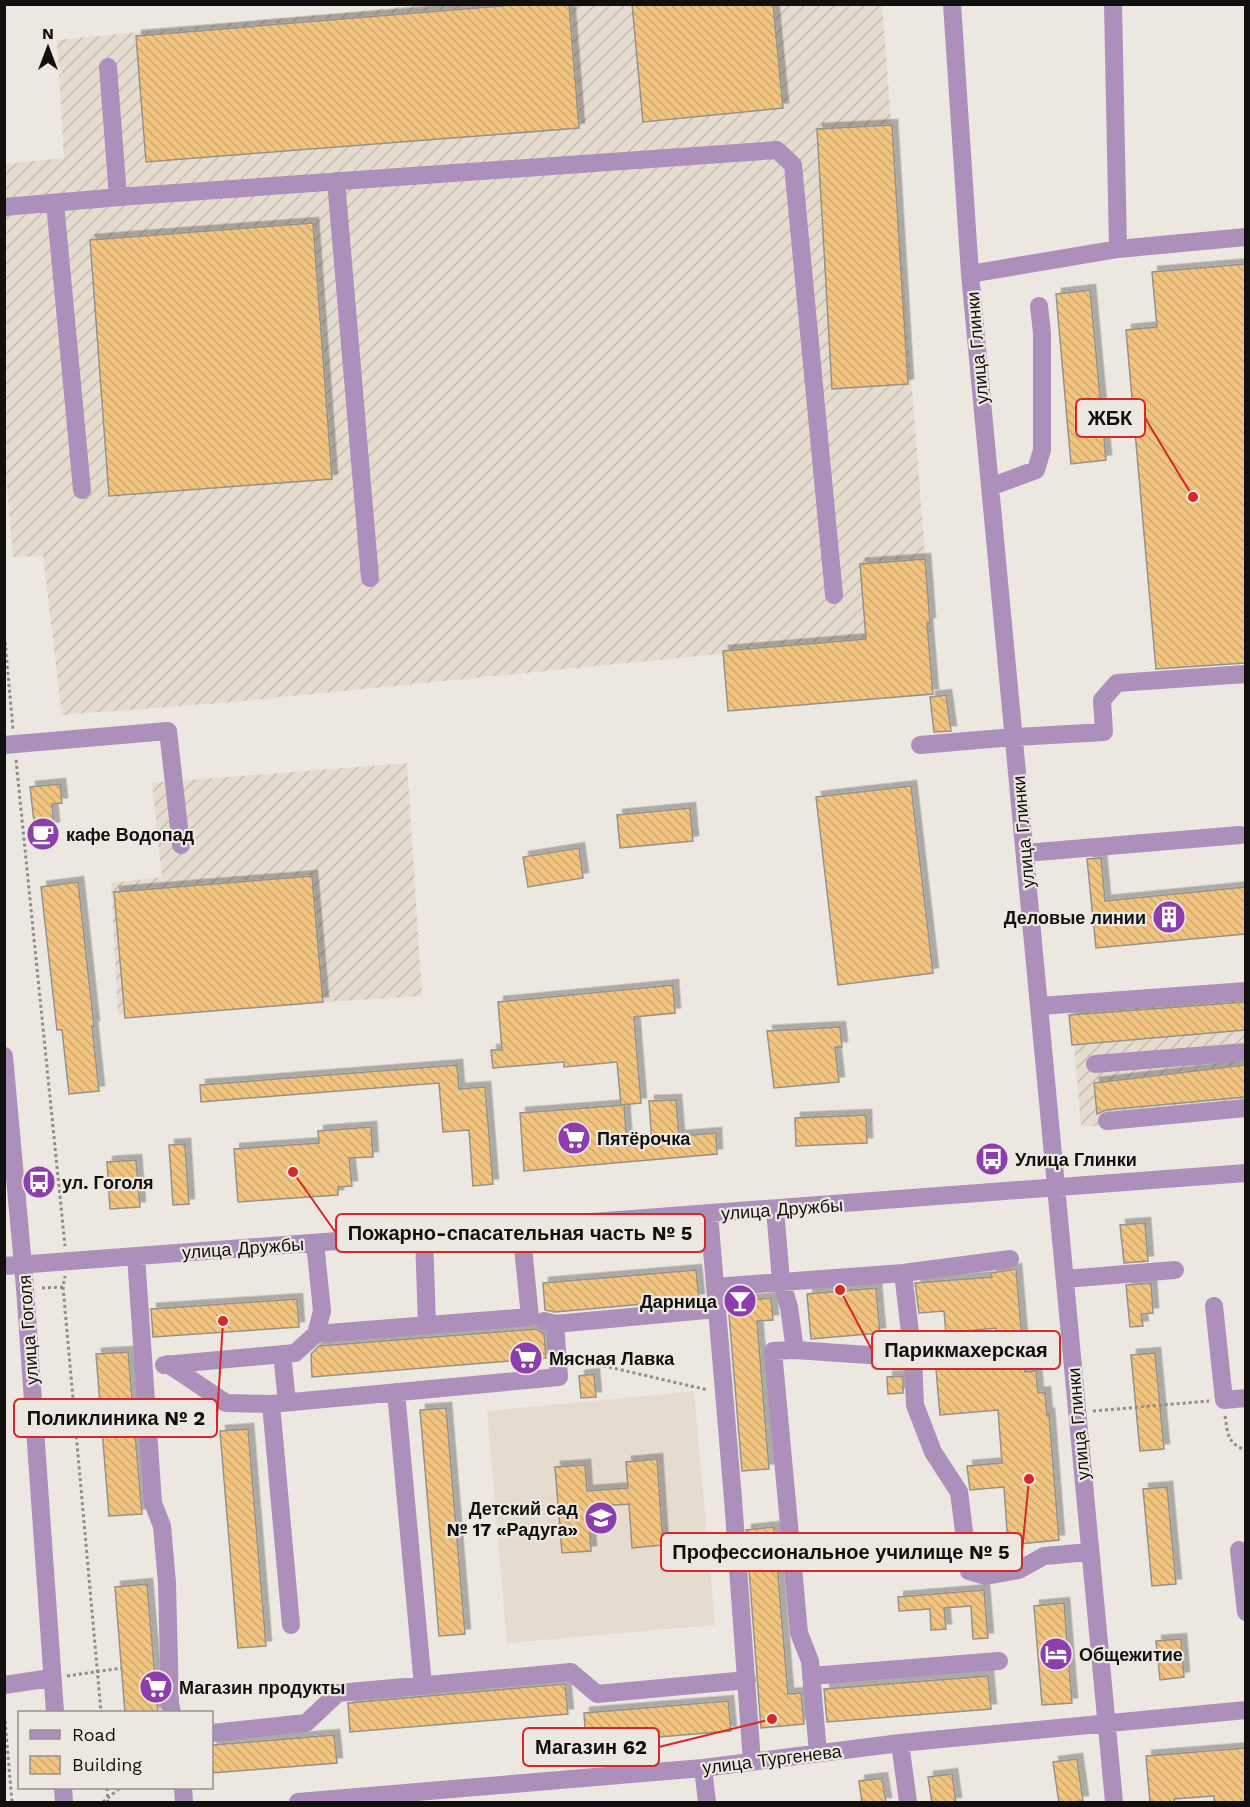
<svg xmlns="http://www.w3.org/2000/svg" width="1250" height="1807" viewBox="0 0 1250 1807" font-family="'Work Sans',sans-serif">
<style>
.built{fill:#e5dccf}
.industrial{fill:url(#industrial-furrows)}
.building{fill:url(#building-back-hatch);stroke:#96928b;stroke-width:1.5;filter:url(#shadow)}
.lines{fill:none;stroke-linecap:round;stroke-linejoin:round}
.path{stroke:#908c87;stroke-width:3;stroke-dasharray:3 3;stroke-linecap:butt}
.minor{stroke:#ad8fbb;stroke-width:18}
.labels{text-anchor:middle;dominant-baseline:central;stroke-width:4.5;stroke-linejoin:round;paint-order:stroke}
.street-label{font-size:18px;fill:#12100e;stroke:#ece7e0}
.poi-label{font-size:18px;font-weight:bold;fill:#12100e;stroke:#ece7e0;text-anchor:start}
.leader{fill:none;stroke:#d62828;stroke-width:2}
.callout-dot{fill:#d62828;stroke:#ece7e0;stroke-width:2}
.callout{fill:#ece7e0;stroke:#d62828;stroke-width:2}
.callout-label{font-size:20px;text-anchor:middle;font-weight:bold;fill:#12100e}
</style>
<defs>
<pattern id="industrial-furrows" width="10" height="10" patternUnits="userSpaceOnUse" patternTransform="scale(1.5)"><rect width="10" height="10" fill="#e5dccf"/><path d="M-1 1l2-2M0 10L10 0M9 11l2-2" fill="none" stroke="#c3bcb1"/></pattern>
<pattern id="building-back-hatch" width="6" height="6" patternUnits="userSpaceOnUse" patternTransform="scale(1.5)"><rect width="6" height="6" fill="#f1c480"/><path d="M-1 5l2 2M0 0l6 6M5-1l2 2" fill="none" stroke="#cea76d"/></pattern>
<filter id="shadow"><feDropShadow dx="5.5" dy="-5.5" stdDeviation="0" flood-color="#0004"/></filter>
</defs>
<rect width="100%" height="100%" fill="#ece7e0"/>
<path class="built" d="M 694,1391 L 715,1625 L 507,1643 L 487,1411 Z"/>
<path class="industrial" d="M 431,4 L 882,5 L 931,633 L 232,702 L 62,715 L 43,556 L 13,557 L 4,450 L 4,164 L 64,158 L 57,40 Z
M 407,763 L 422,996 L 118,1015 L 111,883 L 162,877 L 152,783 Z
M 1245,983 L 1245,1113 L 1081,1127 L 1070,998 Z"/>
<path class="building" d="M 525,4 L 569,4 L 579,128 L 146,162 L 136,36 Z
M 632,4 L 773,4 L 783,108 L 643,122 Z
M 892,125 L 908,384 L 832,389 L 817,129 Z
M 313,223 L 332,479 L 109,496 L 90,240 Z
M 1245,264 L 1245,663 L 1156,669 L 1126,330 L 1157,327 L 1152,272 Z
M 1090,290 L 1106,460 L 1071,464 L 1056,294 Z
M 925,559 L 930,623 L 927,623 L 933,694 L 728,711 L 723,651 L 866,639 L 860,564 Z
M 946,695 L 951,731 L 934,732 L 930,697 Z
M 60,784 L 62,803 L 52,804 L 54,827 L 35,830 L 30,787 Z
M 911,786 L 933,973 L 838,985 L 816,797 Z
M 690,808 L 693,841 L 620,848 L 617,815 Z
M 579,848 L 583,878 L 528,887 L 523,857 Z
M 1101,858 L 1105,901 L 1245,887 L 1245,934 L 1096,948 L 1087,859 Z
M 312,876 L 323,1002 L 125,1018 L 114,892 Z
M 78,882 L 94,1026 L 92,1026 L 99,1091 L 69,1094 L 62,1030 L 57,1030 L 41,887 Z
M 673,985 L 675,1013 L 634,1017 L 641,1103 L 621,1105 L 617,1062 L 564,1067 L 564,1062 L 493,1068 L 491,1050 L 502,1050 L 498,1002 Z
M 1245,1002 L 1245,1030 L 1072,1045 L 1069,1015 Z
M 840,1027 L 842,1047 L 835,1047 L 839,1082 L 774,1088 L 767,1031 Z
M 457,1065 L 459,1089 L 485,1087 L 493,1184 L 473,1186 L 469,1130 L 443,1132 L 439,1083 L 201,1102 L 200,1085 Z
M 1245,1065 L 1245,1097 L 1106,1110 L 1097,1114 L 1094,1083 Z
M 676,1100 L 679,1136 L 716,1133 L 717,1154 L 524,1171 L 520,1113 L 624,1105 L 627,1146 L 652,1144 L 649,1101 Z
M 866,1115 L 867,1143 L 796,1146 L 795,1118 Z
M 371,1127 L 373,1157 L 349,1158 L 352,1186 L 338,1187 L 338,1195 L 238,1202 L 234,1149 L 319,1143 L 318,1131 Z
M 185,1144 L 189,1204 L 173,1205 L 169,1145 Z
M 136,1160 L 140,1207 L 110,1209 L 107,1162 Z
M 1145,1223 L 1148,1261 L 1124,1263 L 1120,1225 Z
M 1016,1269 L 1025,1372 L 1036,1371 L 1038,1393 L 1045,1392 L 1047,1415 L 1049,1414 L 1059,1540 L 1008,1545 L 1004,1487 L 970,1490 L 967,1466 L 1002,1463 L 998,1410 L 940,1415 L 936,1369 L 999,1364 L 996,1328 L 946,1333 L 944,1311 L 919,1313 L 915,1283 L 992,1277 L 991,1273 Z
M 696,1270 L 699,1299 L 555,1312 L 545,1310 L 543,1283 Z
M 1151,1283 L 1153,1313 L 1141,1314 L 1143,1326 L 1130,1327 L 1126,1285 Z
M 876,1288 L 880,1333 L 811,1339 L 807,1294 Z
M 771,1298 L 773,1320 L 757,1321 L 769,1469 L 742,1471 L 728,1302 Z
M 297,1299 L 299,1327 L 153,1337 L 151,1309 Z
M 536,1329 L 544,1333 L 546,1358 L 312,1377 L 311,1354 L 319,1346 Z
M 128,1352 L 142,1514 L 109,1516 L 96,1354 Z
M 1155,1353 L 1164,1449 L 1140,1451 L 1131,1355 Z
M 594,1374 L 596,1397 L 581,1398 L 579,1376 Z
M 903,1376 L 903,1393 L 888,1394 L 887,1377 Z
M 446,1408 L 465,1634 L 439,1636 L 420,1410 Z
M 248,1429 L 266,1646 L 238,1648 L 220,1431 Z
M 657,1459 L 663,1545 L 632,1548 L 629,1504 L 588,1507 L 591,1551 L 562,1553 L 555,1467 L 585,1465 L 587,1491 L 628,1488 L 626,1462 Z
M 1167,1487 L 1176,1584 L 1152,1586 L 1143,1489 Z
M 774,1527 L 788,1694 L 801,1693 L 804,1724 L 761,1728 L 746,1530 Z
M 147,1584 L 158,1713 L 125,1713 L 115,1587 Z
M 984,1590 L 988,1638 L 973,1639 L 971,1606 L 944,1608 L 946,1629 L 931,1630 L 930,1609 L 899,1611 L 898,1597 Z
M 1064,1603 L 1072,1703 L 1042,1705 L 1034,1606 Z
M 1181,1639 L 1184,1677 L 1160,1680 L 1156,1641 Z
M 988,1676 L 991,1709 L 827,1722 L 824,1689 Z
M 565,1684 L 568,1714 L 350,1732 L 348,1703 Z
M 728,1701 L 731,1731 L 586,1743 L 584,1713 Z
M 334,1735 L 337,1763 L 212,1773 L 212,1745 Z
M 1245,1748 L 1245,1803 L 1214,1803 L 1214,1796 L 1174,1799 L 1175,1803 L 1150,1803 L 1146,1756 Z
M 1077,1759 L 1083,1801 L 1059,1803 L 1053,1762 Z
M 952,1774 L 956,1803 L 932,1803 L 928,1777 Z
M 882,1778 L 886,1803 L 862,1803 L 859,1781 Z"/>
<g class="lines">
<path class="path" d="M 4,630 L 13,729
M 16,760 L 65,1246
M 63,1287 L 101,1712
M 42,1288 L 63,1287 L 65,1276
M 574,1359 L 708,1390
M 1093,1411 L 1209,1401
M 1225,1416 C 1228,1435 1227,1442 1246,1451
M 67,1676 L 122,1668
M 4,1709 L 12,1802
M 107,1788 L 108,1802
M 103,1802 L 120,1788"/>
<path class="minor" d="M 952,4 L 970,274 L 1114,1802
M 108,67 L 118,197
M 336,181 L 370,578
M 55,203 L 82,490
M 4,207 L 132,196 L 777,150 L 793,165 L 834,595
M 1118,249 L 1246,237
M 970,274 L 1118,249 L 1113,4
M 990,487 L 1036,470 L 1042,450 L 1042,333 L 1039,306
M 4,745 L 168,731 L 181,845
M 920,745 L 1014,737 L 1104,732 L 1102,700 L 1117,683 L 1246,674
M 1025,853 L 1240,835
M 1040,1006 L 1246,991
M 4,1056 L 25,1288 L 55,1712
M 1095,1064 L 1246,1052
M 1107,1121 L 1246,1108
M 775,1209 L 781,1281 L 789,1307 L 795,1350 L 773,1351 L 799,1633 L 810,1661 L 818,1753
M 709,1214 L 733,1499 L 752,1762
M 424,1235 L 427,1326
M 136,1256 L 153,1503 L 162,1526 L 167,1583 L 170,1704 L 172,1712
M 4,1266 L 1246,1173
M 903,1273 L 913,1358 L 915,1405 L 933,1452 L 959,1492 L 969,1571 L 986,1576 L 1019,1570 L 1044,1556 L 1090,1552
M 1065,1279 L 1175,1270
M 715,1287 L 903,1273 L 1010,1259
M 1214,1306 L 1224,1400 L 1246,1398
M 544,1321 L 555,1324 L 717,1309
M 316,1334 L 530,1317 L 521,1228
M 795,1350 L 913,1358
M 282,1354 L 287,1402
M 168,1364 L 226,1403 L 271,1404 L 559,1377 L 555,1324
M 164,1365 L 295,1353 L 316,1334 L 322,1311 L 315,1243
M 396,1392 L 423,1686
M 271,1404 L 291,1625
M 1239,1550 L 1246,1612
M 811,1676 L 999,1661
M 4,1685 L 51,1678
M 212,1733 L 306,1723 L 338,1693 L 571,1672 L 597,1694 L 747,1680
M 900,1743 L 908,1802
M 703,1768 L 707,1802
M 63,1788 L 64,1802
M 183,1788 L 184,1802
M 298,1802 L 703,1768 L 900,1743 L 1246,1710"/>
</g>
<defs>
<symbol id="cafe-disc" viewBox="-11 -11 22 22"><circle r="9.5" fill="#8e3dac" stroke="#ece7e0"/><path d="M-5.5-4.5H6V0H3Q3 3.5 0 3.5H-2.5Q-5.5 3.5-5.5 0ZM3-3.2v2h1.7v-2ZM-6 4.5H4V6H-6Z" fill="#fff"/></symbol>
<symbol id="building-disc" viewBox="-11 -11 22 22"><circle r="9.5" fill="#8e3dac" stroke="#ece7e0"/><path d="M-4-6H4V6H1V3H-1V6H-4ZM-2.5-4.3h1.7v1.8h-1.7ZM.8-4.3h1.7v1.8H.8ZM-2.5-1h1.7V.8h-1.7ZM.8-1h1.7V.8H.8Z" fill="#fff"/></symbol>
<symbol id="supermarket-disc" viewBox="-11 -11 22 22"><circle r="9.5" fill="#8e3dac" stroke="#ece7e0"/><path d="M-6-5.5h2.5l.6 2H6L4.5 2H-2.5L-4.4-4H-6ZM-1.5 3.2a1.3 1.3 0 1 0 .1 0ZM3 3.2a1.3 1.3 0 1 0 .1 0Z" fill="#fff"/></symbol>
<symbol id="bus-disc" viewBox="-11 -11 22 22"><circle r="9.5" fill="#8e3dac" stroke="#ece7e0"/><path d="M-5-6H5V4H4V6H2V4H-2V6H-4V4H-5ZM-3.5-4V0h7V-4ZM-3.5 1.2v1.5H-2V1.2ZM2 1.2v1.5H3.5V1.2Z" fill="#fff"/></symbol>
<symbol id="bar-disc" viewBox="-11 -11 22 22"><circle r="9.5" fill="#8e3dac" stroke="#ece7e0"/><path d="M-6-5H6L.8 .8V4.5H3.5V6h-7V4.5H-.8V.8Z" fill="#fff"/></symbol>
<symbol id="school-disc" viewBox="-11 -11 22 22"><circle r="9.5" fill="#8e3dac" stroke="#ece7e0"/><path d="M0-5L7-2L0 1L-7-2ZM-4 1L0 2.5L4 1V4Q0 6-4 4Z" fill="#fff"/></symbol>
<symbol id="hotel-disc" viewBox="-11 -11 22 22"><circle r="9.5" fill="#8e3dac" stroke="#ece7e0"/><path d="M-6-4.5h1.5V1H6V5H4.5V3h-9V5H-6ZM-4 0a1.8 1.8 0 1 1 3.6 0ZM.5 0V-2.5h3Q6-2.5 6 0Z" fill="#fff"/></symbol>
</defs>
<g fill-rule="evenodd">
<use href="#cafe-disc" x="24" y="815" width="38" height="38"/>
<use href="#building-disc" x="1150" y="898" width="38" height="38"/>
<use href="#supermarket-disc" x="555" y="1119" width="38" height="38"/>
<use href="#bus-disc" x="973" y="1140" width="38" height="38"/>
<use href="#bus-disc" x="20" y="1163" width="38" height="38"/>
<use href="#bar-disc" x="721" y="1282" width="38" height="38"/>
<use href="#supermarket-disc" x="507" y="1339" width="38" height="38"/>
<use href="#school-disc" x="582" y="1499" width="38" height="38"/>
<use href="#hotel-disc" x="1037" y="1635" width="38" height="38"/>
<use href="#supermarket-disc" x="137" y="1668" width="38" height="38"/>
</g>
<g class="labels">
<g class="street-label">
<text transform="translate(977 348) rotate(-95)">улица Глинки</text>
<text transform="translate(1023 832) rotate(-95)">улица Глинки</text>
<text transform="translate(782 1209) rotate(-4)">улица Дружбы</text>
<text transform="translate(243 1248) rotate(-4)">улица Дружбы</text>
<text transform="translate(28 1330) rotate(-94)">улица Гоголя</text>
<text transform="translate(1078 1424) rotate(-95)">улица Глинки</text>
<text transform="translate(772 1759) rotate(-7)">улица Тургенева</text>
</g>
<g class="poi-label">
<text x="66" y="834">кафе Водопад</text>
<text x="1146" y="917" text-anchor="end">Деловые линии</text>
<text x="597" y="1138">Пятёрочка</text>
<text x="1015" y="1159">Улица Глинки</text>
<text x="62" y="1182">ул. Гоголя</text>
<text x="717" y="1301" text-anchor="end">Дарница</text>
<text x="549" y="1358">Мясная Лавка</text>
<text x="578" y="1508" text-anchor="end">Детский сад<tspan x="578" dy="21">№ 17 «Радуга»</tspan></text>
<text x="1079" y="1654">Общежитие</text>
<text x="179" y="1687">Магазин продукты</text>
</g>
</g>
<path class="leader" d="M1193 497L1145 418M293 1172L336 1233M840 1290L872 1350M223 1321L217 1418M1029 1479L1022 1552M772 1719L659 1747"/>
<g class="callout-dot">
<circle cx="1193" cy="497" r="6"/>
<circle cx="293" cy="1172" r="6"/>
<circle cx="840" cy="1290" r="6"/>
<circle cx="223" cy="1321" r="6"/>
<circle cx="1029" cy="1479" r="6"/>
<circle cx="772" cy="1719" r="6"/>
</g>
<g class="callout">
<rect x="1076" y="399" width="69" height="38" rx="6"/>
<rect x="336" y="1214" width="369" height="38" rx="6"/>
<rect x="872" y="1331" width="188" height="38" rx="6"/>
<rect x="14" y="1399" width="203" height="38" rx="6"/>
<rect x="661" y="1533" width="361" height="38" rx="6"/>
<rect x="523" y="1728" width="136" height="38" rx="6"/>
</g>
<g class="callout-label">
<text x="1110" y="425">ЖБК</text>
<text x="520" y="1240">Пожарно-спасательная часть № 5</text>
<text x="966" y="1357">Парикмахерская</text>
<text x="116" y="1425">Поликлиника № 2</text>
<text x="841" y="1559">Профессиональное училище № 5</text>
<text x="591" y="1754">Магазин 62</text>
</g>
<rect width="1250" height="1807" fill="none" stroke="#12100e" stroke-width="12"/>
<rect x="18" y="1711" width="195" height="78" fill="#ece7e0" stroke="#95918c" stroke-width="1.5"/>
<rect x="30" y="1730" width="30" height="9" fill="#ad8fbb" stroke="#95918c" stroke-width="1.5"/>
<text x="72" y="1741" font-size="18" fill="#12100e">Road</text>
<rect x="30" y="1756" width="30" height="18" fill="url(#building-back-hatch)" stroke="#95918c" stroke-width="1.5"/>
<text x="72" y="1771" font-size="18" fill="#12100e">Building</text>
<g transform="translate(48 48)" stroke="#ece7e0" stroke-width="4.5" paint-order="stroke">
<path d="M0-4.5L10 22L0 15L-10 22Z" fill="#12100e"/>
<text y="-9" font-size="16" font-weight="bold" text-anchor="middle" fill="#12100e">N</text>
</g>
</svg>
